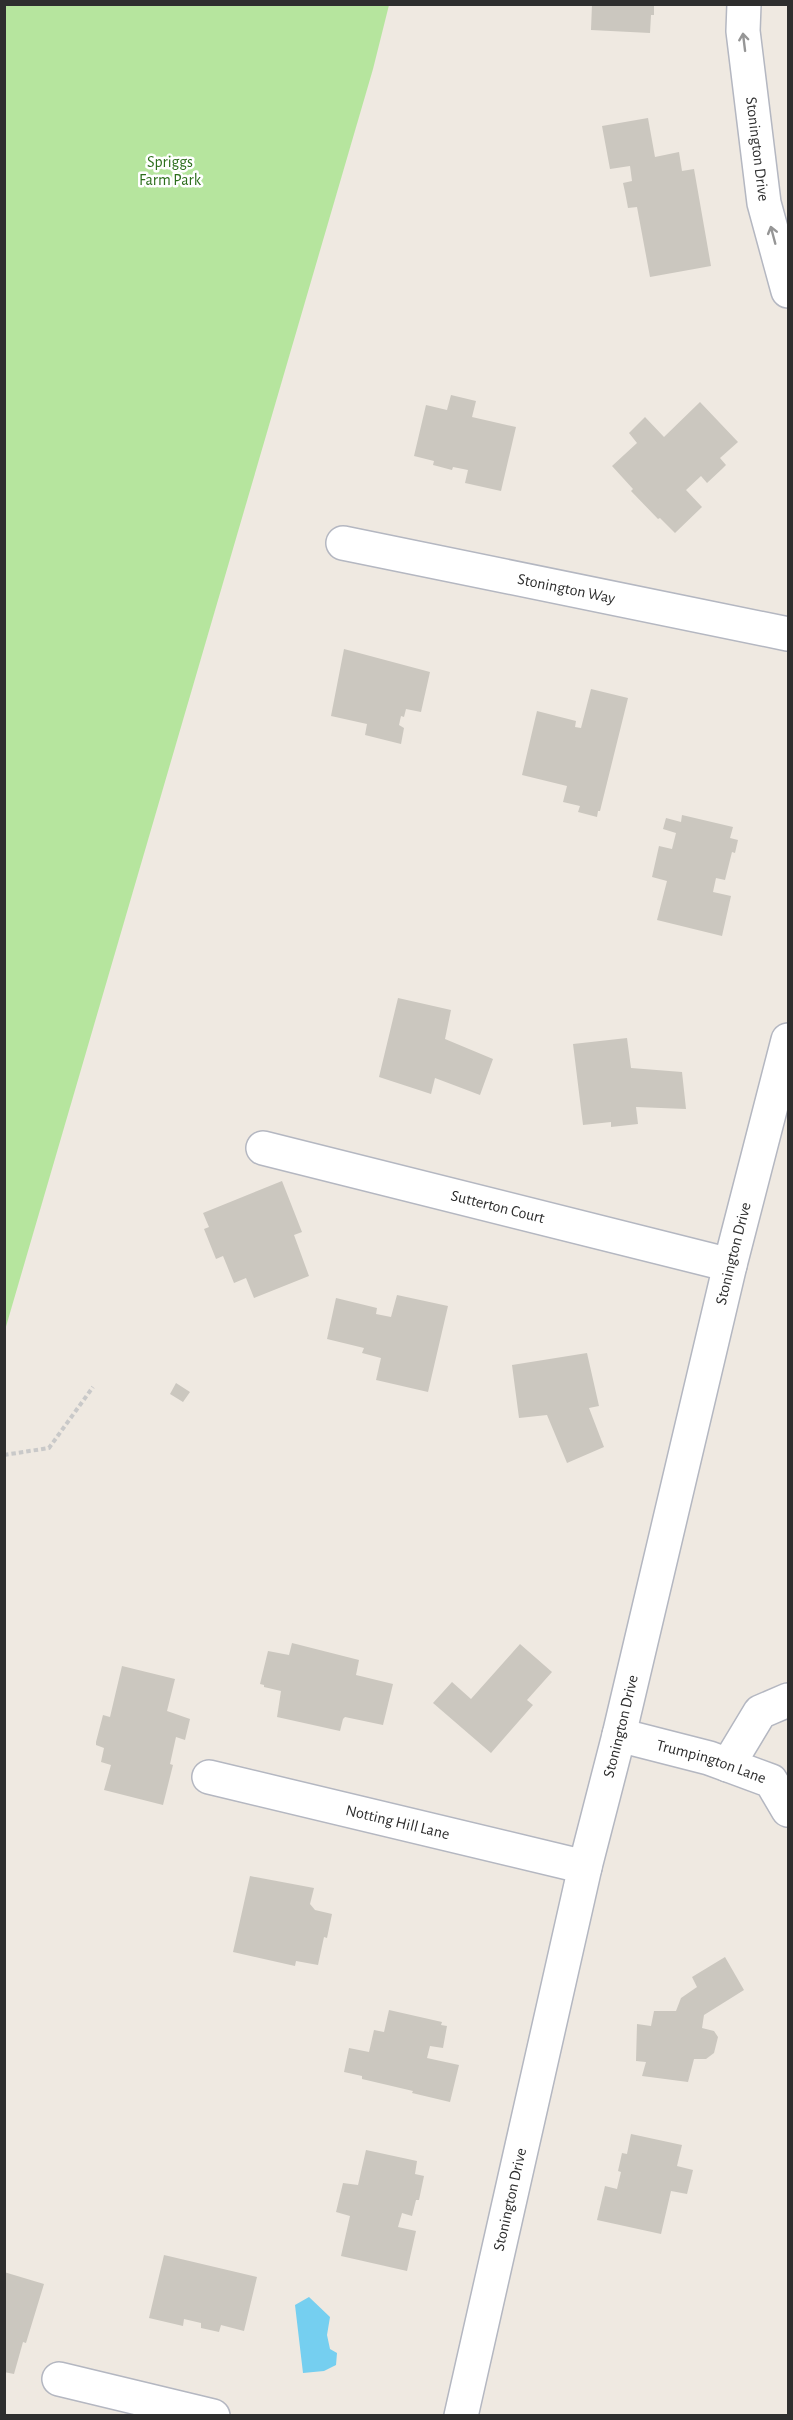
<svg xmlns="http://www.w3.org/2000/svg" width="793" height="2420" viewBox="0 0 793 2420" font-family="'Alegreya Sans',sans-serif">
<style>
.green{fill:#b6e59e}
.water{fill:#75cff0}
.building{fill:#cbc7bf}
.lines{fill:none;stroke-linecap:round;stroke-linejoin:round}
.street-casing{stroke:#b4b7c1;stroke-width:36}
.path{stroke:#c9c9c9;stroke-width:4;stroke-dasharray:4.5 3;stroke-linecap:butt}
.street{stroke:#fff;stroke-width:33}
.oneway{stroke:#969696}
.labels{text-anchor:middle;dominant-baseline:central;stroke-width:5;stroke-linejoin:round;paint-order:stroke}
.street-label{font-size:16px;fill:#2e2e2e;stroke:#fff}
.park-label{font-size:16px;fill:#2c6e1b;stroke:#fff}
</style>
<rect width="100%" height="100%" fill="#efe9e1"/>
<path class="green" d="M 5,4 L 389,5 L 373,69 L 5,1330 Z"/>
<path class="water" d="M 309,2297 L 330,2317 L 327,2335 L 330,2349 L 337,2353 L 336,2365 L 324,2371 L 303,2373 L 295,2305 Z"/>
<path class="building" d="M 592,4 L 654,4 L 654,15 L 651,15 L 650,33 L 591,30 Z
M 648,118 L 655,157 L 679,152 L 682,171 L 694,169 L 711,266 L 650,277 L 637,207 L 628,208 L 625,192 L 623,183 L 632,181 L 630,166 L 610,169 L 602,126 Z
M 451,395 L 476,401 L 472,417 L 516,427 L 501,491 L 465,483 L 468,470 L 453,467 L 452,470 L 433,465 L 434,461 L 414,456 L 426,405 L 447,410 Z
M 700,402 L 738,442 L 720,458 L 726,465 L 722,469 L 707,483 L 701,476 L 686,490 L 702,507 L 675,533 L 660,518 L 658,519 L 631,491 L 633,489 L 612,466 L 637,443 L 629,433 L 645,417 L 664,437 Z
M 344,649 L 430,672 L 421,712 L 406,709 L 404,717 L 401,716 L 399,725 L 404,728 L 401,744 L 365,735 L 367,724 L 331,716 Z
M 591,689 L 628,698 L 600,811 L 598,811 L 597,817 L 578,812 L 580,806 L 563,802 L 567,786 L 522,775 L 537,711 L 576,721 L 575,727 L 581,728 Z
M 682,815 L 733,827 L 730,838 L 738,840 L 735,853 L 732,852 L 725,880 L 716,878 L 713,892 L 731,896 L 722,936 L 657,920 L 667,881 L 652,877 L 659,846 L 672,849 L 676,833 L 663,829 L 666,818 L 681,822 Z
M 398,998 L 451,1010 L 445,1039 L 493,1059 L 480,1095 L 435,1078 L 431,1094 L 379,1077 Z
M 627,1038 L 631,1068 L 682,1072 L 686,1109 L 636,1107 L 638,1124 L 611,1127 L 611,1122 L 583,1125 L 573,1044 Z
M 282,1181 L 302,1232 L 294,1235 L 309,1276 L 254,1298 L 246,1278 L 234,1283 L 223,1256 L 216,1259 L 204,1229 L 209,1227 L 203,1213 Z
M 397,1295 L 448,1306 L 428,1392 L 376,1380 L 381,1358 L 362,1353 L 364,1348 L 327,1339 L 336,1298 L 377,1308 L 376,1314 L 391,1317 Z
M 587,1353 L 599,1406 L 589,1408 L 604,1447 L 567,1463 L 547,1415 L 519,1418 L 512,1365 Z
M 176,1383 L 190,1392 L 183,1402 L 170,1394 Z
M 292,1643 L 359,1660 L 356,1675 L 393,1684 L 383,1725 L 345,1717 L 343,1719 L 340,1731 L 277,1717 L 281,1691 L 264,1687 L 264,1685 L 260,1684 L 268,1651 L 289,1655 Z
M 520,1644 L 552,1672 L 527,1700 L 533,1705 L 491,1753 L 433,1703 L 452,1682 L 471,1699 Z
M 122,1666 L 175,1679 L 167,1711 L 190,1719 L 185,1740 L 176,1737 L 170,1764 L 173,1765 L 163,1805 L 104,1790 L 111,1765 L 101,1762 L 104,1748 L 96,1745 L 96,1742 L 103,1715 L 110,1717 Z
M 250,1876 L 314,1888 L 310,1904 L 315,1910 L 332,1914 L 327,1938 L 324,1937 L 318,1965 L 296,1961 L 295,1966 L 233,1952 Z
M 725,1957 L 744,1990 L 704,2015 L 702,2028 L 714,2031 L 718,2037 L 714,2053 L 706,2059 L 694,2059 L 688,2082 L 642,2076 L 646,2062 L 636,2061 L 637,2024 L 651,2026 L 654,2011 L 676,2011 L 681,1998 L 697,1987 L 692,1977 Z
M 389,2010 L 442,2022 L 441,2025 L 447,2026 L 443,2048 L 430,2046 L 427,2058 L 459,2065 L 450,2102 L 412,2093 L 413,2091 L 362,2079 L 362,2076 L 344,2072 L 349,2048 L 369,2052 L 374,2030 L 384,2032 Z
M 631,2134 L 682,2145 L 677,2166 L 693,2170 L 687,2194 L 671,2191 L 661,2234 L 597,2220 L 605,2186 L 617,2189 L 621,2172 L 618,2171 L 622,2153 L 627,2154 Z
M 366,2150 L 417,2161 L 415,2174 L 424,2176 L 419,2200 L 416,2200 L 412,2216 L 402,2213 L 398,2227 L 416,2231 L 407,2271 L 341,2256 L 350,2216 L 336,2212 L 343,2183 L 358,2185 Z
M 164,2255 L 257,2277 L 244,2331 L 221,2325 L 219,2332 L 201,2328 L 201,2323 L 184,2319 L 183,2326 L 149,2318 Z
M 4,2272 L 44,2284 L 26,2343 L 23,2342 L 14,2374 L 4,2372 Z"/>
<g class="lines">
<defs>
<g id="street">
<path id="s1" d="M 744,4 L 743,31 L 764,203 L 788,291"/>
<path id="s2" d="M 343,543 L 788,634"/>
<path id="s3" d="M 263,1148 L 730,1265"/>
<path id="s4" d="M 619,1735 L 709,1758 L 771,1781 L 788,1810"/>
<path d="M 728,1765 L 760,1712 L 788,1700"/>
<path id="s5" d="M 209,1777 L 585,1867"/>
<path d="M 59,2379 L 213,2416"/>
<path id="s6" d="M 461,2416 L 585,1867 L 619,1735 L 730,1265 L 788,1040"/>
</g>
</defs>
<use href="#street" class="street-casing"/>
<path class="path" d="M 4,1455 L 49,1448 L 93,1387"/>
<use href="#street" class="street"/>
</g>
<defs><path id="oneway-shaft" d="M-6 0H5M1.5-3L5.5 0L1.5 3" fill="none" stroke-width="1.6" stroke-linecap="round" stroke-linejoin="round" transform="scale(1.5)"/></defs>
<g class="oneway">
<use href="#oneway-shaft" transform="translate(744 42) rotate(-97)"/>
<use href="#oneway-shaft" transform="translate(773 235) rotate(-105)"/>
</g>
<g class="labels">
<g class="street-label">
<text stroke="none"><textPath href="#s1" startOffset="146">Stonington Drive</textPath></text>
<text stroke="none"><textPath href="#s2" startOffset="228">Stonington Way</textPath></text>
<text stroke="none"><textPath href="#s3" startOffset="242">Sutterton Court</textPath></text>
<text stroke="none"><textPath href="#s6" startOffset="1194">Stonington Drive</textPath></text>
<text stroke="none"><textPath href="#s6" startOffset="708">Stonington Drive</textPath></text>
<text stroke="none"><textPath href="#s4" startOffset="96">Trumpington Lane</textPath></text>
<text stroke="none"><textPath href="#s5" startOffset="194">Notting Hill Lane</textPath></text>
<text stroke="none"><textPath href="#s6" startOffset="222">Stonington Drive</textPath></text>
</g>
<g class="park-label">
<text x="170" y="162">Spriggs<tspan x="170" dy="18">Farm Park</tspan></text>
</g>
</g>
<rect width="793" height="2420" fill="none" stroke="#2e2e2e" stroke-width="12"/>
</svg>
